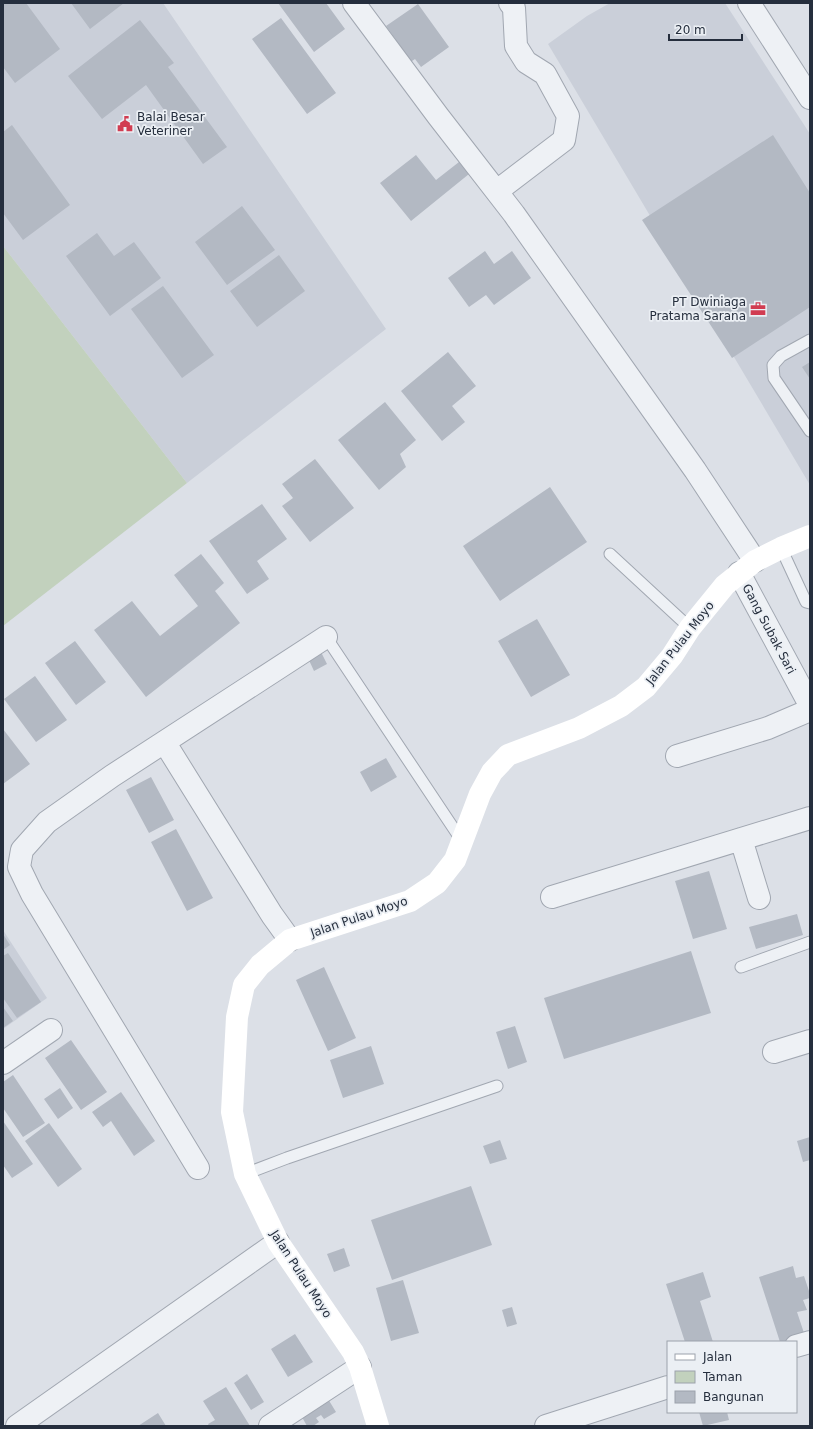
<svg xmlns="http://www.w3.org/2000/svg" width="813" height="1429" viewBox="0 0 813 1429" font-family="'DejaVu Sans',sans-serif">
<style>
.built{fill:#cacfd9}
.green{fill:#c2d1bd}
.building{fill:#b3b9c3}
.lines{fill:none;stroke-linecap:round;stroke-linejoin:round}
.lane-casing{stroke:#a1a7b1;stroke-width:13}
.street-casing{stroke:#a1a7b1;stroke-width:24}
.lane{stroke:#eef1f5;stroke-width:11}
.street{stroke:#eef1f5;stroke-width:22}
.secondary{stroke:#fff;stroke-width:22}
.labels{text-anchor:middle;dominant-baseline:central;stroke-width:3.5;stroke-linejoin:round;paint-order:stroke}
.poi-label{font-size:12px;fill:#252e3d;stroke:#ebeff4;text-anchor:start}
.street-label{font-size:12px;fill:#252e3d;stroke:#ebeff4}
</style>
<rect width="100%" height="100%" fill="#dce0e7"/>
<path class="built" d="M 3,3 L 163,3 L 386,329 L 187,483 L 3,246 Z
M 610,3 L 725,3 L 810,134 L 810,485 L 548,44 L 587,16 Z
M 3,930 L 47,998 L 3,1029 Z"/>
<path class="green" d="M 3,246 L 187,483 L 3,626 Z"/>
<path class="building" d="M 3,3 L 26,3 L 60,49 L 15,83 L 3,67 Z
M 71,3 L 124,3 L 90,29 Z
M 278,3 L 326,3 L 345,29 L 314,52 Z
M 418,4 L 449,47 L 421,67 L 415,59 L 409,63 L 394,42 L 396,40 L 386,26 Z
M 281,18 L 336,93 L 307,114 L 252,39 Z
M 140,20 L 174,63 L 168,67 L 227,147 L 203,164 L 146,85 L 102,119 L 68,76 Z
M 12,125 L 70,205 L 23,240 L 3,213 L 3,132 Z
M 773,135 L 810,193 L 810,307 L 732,358 L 642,220 Z
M 416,155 L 436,180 L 459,162 L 469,174 L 411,221 L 380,183 Z
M 242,206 L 275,250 L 227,285 L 195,242 Z
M 97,233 L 114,256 L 134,242 L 161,278 L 110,316 L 66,256 Z
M 485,251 L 494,264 L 512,251 L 531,278 L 494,305 L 486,295 L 469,307 L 448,278 Z
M 279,255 L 305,291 L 257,327 L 230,291 Z
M 163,286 L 214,355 L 182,378 L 131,309 Z
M 448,352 L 476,386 L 452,406 L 465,422 L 442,441 L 401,391 Z
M 810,362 L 810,379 L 802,367 Z
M 385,402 L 416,440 L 400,454 L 406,467 L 379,490 L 338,440 Z
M 315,459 L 354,508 L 310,542 L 282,506 L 293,498 L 282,484 Z
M 550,487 L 587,542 L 500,601 L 463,546 Z
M 262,504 L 287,539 L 257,561 L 269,579 L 247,594 L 209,541 Z
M 201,554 L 224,583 L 215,591 L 240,623 L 146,697 L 94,630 L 132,601 L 160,636 L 198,606 L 174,575 Z
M 537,619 L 570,675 L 531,697 L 498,641 Z
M 75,641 L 106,682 L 76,705 L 45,663 Z
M 321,652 L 327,664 L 314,671 L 308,658 Z
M 35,676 L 67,720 L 36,742 L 4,699 Z
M 3,729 L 30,764 L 3,784 Z
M 386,758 L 397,777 L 371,792 L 360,772 Z
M 151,777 L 174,820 L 149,833 L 126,790 Z
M 176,829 L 213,898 L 187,911 L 151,842 Z
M 709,871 L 727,929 L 693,939 L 675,881 Z
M 797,914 L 803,935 L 756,949 L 749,927 Z
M 3,934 L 10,945 L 3,950 Z
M 691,951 L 711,1013 L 564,1059 L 544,998 Z
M 8,953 L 41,1002 L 17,1018 L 3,998 L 3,956 Z
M 324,967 L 356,1038 L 328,1051 L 296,980 Z
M 3,1007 L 13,1021 L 3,1028 Z
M 515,1026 L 527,1062 L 508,1069 L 496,1032 Z
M 71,1040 L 107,1092 L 81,1110 L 45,1058 Z
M 371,1046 L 384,1084 L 343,1098 L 330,1060 Z
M 13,1075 L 45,1123 L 23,1137 L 3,1108 L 3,1082 Z
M 60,1088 L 73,1108 L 58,1119 L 44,1099 Z
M 121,1092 L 155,1141 L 134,1156 L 111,1121 L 103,1127 L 92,1112 Z
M 3,1121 L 33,1164 L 12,1178 L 3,1165 Z
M 49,1123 L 82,1169 L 58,1187 L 25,1141 Z
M 810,1137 L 810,1160 L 803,1162 L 797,1141 Z
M 500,1140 L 507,1159 L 490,1164 L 483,1146 Z
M 471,1186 L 492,1245 L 392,1280 L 371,1220 Z
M 344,1248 L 350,1266 L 334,1272 L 327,1254 Z
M 793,1266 L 796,1278 L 804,1276 L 810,1294 L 810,1298 L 803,1300 L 807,1310 L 797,1312 L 805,1336 L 786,1342 L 780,1342 L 759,1277 Z
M 703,1272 L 711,1297 L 700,1301 L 713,1342 L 685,1342 L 666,1284 Z
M 403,1280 L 419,1333 L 391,1341 L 376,1288 Z
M 512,1307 L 517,1324 L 507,1327 L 502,1310 Z
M 295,1334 L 313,1362 L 288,1377 L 271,1349 Z
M 247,1374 L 264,1402 L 251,1410 L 234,1383 Z
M 226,1387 L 250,1426 L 209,1426 L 208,1424 L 215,1420 L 203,1401 Z
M 325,1394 L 336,1412 L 324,1419 L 321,1415 L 316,1418 L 319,1422 L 313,1426 L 307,1426 L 298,1410 Z
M 699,1412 L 727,1412 L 729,1420 L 703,1426 Z
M 158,1413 L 166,1426 L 138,1426 Z"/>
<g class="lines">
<defs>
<path id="lane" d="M 810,340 L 781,356 L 773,365 L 774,378 L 810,431
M 781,548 L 806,602 L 810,603
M 610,554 L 690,628
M 326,637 L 462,841
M 741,967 L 810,942
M 245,1174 L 287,1158 L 497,1086"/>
<path id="street" d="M 354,3 L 438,116 L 514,214 L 695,470 L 755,561
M 749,3 L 810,98
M 497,191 L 564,140 L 568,116 L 545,74 L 526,62 L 516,46 L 514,8 L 510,3
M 739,573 L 810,705
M 165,743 L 272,915 L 290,940
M 677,756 L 768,728 L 810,710
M 741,839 L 759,898
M 552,897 L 810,818
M 774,1052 L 810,1041
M 3,1063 L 51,1030
M 198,1168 L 32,894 L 19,867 L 22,850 L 47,822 L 112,776 L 326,637
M 796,1346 L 810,1342
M 17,1426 L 278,1242
M 270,1426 L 360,1367
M 546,1426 L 668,1387"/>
</defs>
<use href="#lane" class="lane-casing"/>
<use href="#street" class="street-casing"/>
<use href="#lane" class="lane"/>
<use href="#street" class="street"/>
<path class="secondary" d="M 378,1426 L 360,1367 L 353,1352 L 278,1242 L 245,1174 L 232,1112 L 237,1017 L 244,985 L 260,965 L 290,940 L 410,901 L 437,883 L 455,860 L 480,794 L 492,772 L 508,755 L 579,728 L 621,706 L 646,687 L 672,656 L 690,628 L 725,585 L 755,561 L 781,548 L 810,536"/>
</g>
<defs>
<symbol id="civic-bare" viewBox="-9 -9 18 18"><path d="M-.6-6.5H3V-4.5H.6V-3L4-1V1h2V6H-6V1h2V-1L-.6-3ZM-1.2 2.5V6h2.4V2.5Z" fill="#d13c51" stroke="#ebeff4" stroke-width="2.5" paint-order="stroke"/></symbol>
<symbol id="office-bare" viewBox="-9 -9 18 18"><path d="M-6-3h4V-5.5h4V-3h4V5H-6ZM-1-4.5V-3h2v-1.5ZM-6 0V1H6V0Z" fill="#d13c51" stroke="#ebeff4" stroke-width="2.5" paint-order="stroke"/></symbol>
</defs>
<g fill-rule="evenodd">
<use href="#civic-bare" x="114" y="113" width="22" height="22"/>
<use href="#office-bare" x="747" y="298" width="22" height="22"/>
</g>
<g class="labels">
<g class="poi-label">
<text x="137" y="117">Balai Besar<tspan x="137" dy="14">Veteriner</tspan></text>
<text x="746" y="302" text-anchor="end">PT Dwiniaga<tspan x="746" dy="14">Pratama Sarana</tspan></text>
</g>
<g class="street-label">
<text transform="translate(769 629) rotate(62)">Gang Subak Sari</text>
<text transform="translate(680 643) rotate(-52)">Jalan Pulau Moyo</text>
<text transform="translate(359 917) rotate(-19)">Jalan Pulau Moyo</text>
<text transform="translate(301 1274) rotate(57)">Jalan Pulau Moyo</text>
</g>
</g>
<rect width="813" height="1429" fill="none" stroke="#252e3d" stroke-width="8"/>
<rect x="667" y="1341" width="130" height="72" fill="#ebeff4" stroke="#9ca2ab"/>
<rect x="675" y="1354" width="20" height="6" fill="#ffffff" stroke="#9ca2ab"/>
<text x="703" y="1361" font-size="12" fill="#252e3d">Jalan</text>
<rect x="675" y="1371" width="20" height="12" fill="#c2d1bd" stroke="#9ca2ab"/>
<text x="703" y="1381" font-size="12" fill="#252e3d">Taman</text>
<rect x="675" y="1391" width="20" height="12" fill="#b3b9c3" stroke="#9ca2ab"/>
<text x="703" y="1401" font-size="12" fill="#252e3d">Bangunan</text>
<path d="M669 34v6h73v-6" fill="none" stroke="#252e3d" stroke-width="2"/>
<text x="675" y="34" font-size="12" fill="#252e3d" stroke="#ebeff4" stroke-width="3" paint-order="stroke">20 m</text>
</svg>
